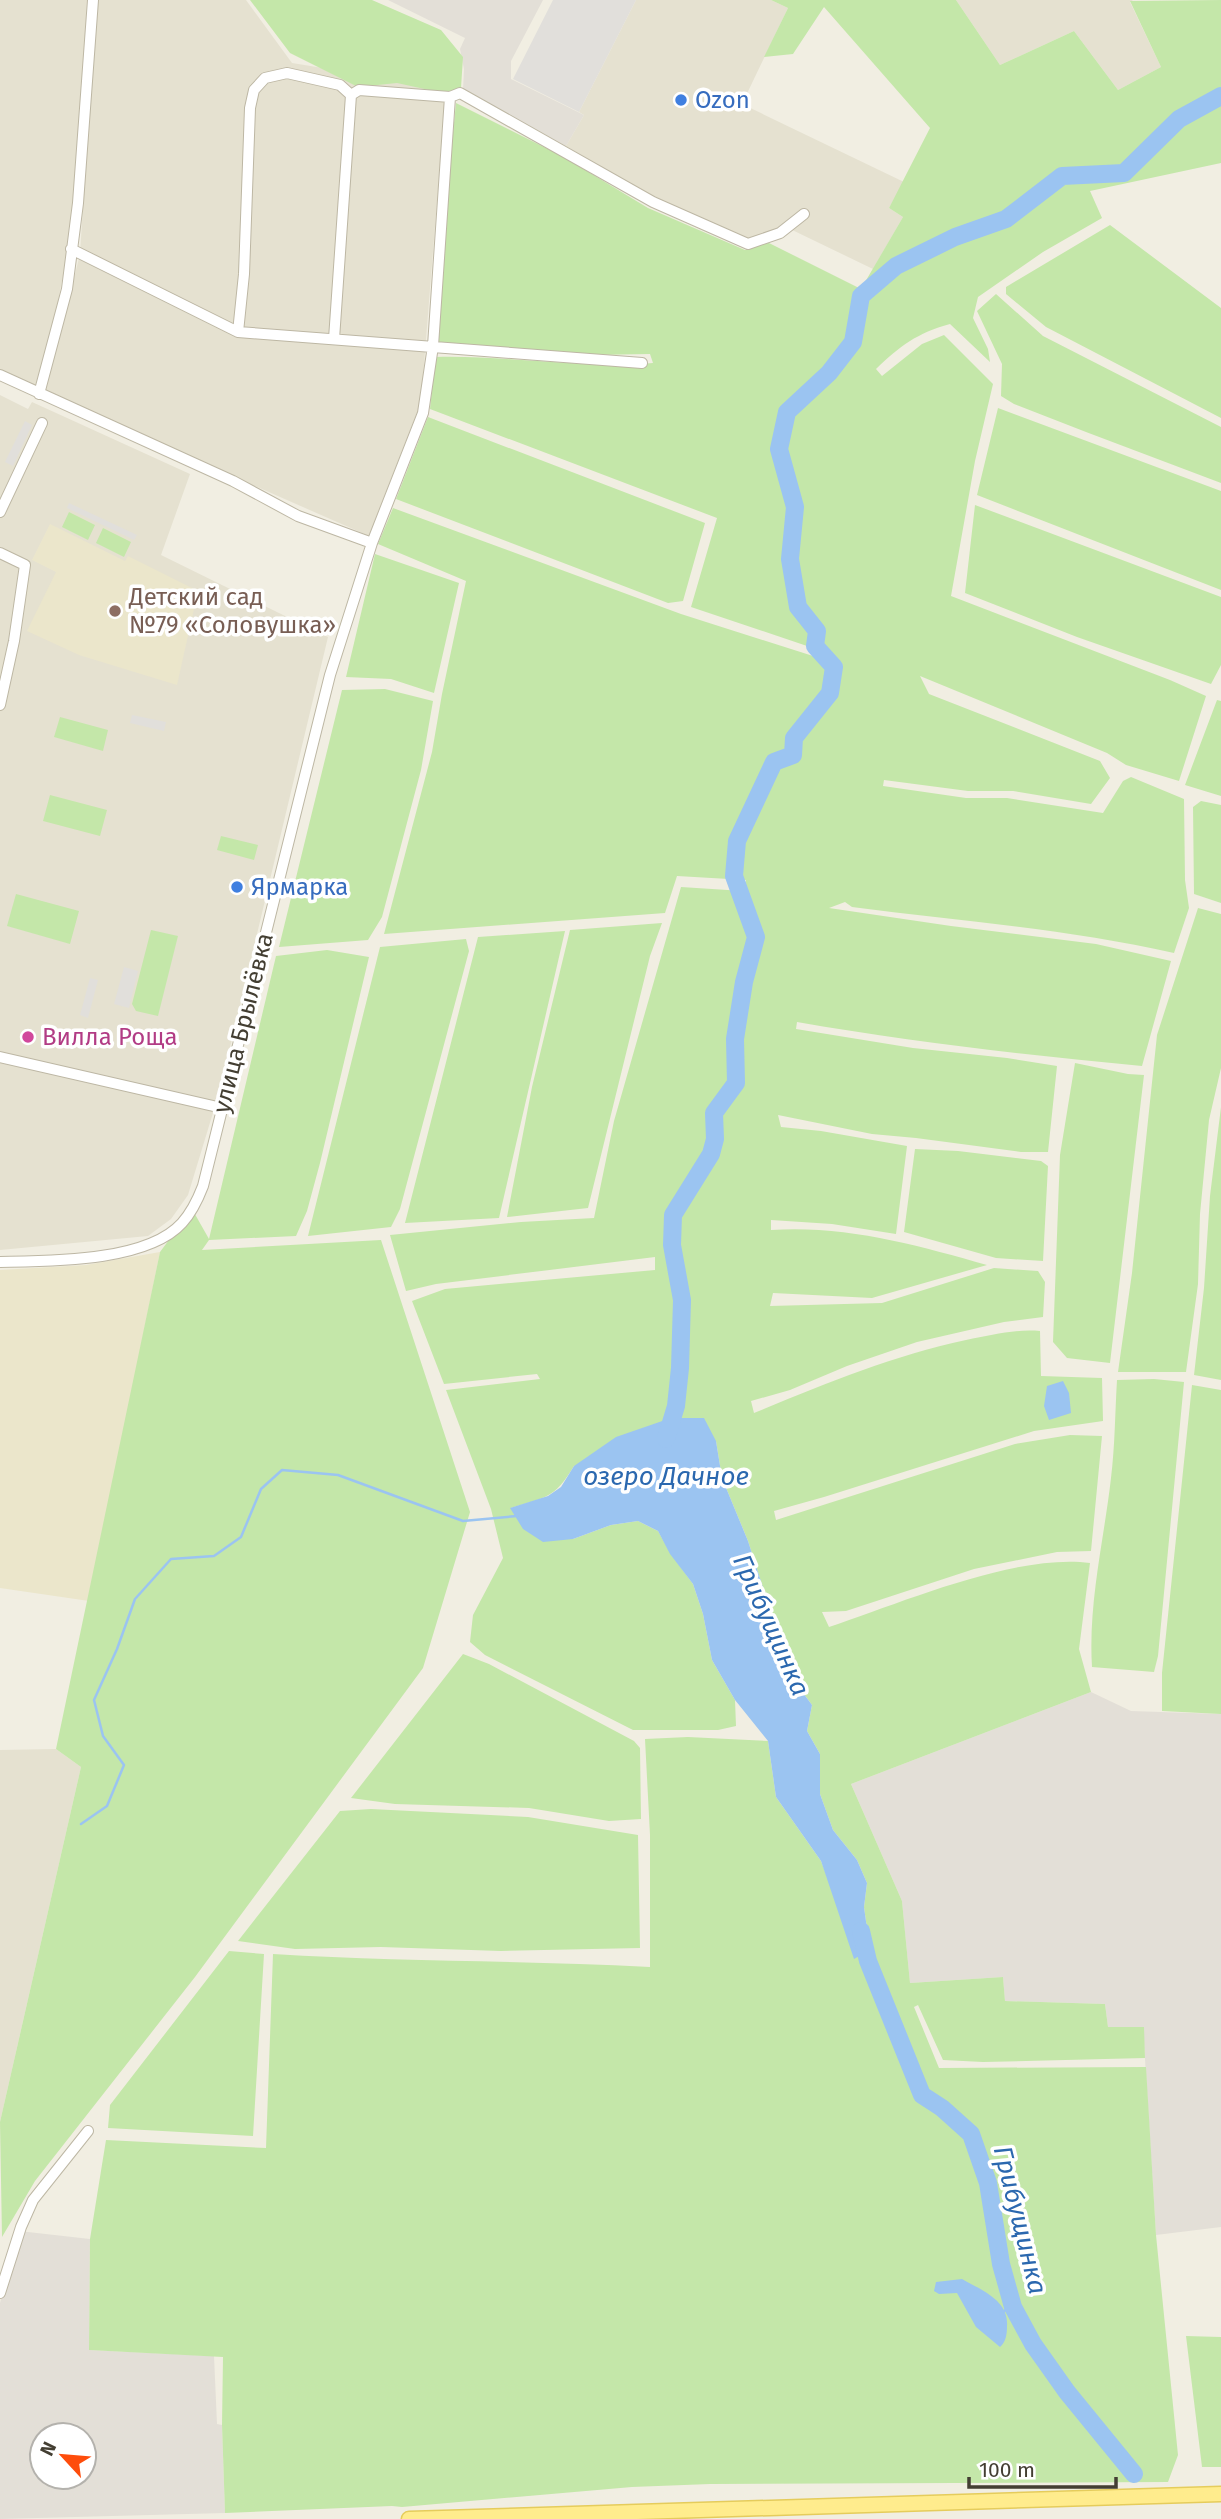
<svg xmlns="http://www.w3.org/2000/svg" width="1221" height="2519" viewBox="0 0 1221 2519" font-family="'Fira Sans',sans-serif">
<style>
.residential{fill:#e5e1d0}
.industrial{fill:#e3dfd7;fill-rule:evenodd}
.education{fill:#ebe6cb}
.green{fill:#c4e7a9}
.parking{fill:#e1dfdb}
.water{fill:#9bc4f1}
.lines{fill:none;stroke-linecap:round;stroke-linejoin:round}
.stream{stroke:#9bc4f1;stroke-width:2.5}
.river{stroke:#9bc4f1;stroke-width:18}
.street-casing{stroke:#bdb7a4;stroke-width:12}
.primary-casing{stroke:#e5cc5c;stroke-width:17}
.street{stroke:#fff;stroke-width:10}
.primary{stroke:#ffec8d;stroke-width:14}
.shop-dot{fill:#3f7fe0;stroke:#fff;stroke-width:2.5}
.education-dot{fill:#8d6e63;stroke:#fff;stroke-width:2.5}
.hotel-dot{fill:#d1479c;stroke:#fff;stroke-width:2.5}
.labels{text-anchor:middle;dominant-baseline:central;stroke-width:7;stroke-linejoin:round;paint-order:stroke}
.shop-label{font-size:24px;fill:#366cbe;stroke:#fff;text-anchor:start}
.education-label{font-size:24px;fill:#785e54;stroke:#fff;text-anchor:start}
.street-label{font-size:24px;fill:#433e32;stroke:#fff}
.hotel-label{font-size:24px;fill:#b23c85;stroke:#fff;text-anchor:start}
.water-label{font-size:26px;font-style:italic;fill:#2b68af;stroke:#fff}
</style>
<rect width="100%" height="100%" fill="#f1eee2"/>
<path class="residential" d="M 0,0 L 87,0 L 80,141 L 68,249 L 53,328 L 34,389 L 0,373 Z
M 96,0 L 246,0 L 292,63 L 446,88 L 421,402 L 369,536 L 45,394 L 80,254 Z
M 636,0 L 771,0 L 788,8 L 742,104 L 904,182 L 889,208 L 903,217 L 873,269 L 786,227 L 744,239 L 651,196 L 566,146 L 584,115 L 579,112 Z
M 956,0 L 1133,0 L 1130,2 L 1161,67 L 1118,90 L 1074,31 L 1000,65 Z
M 0,395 L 28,409 L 32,402 L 190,474 L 161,555 L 328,637 L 219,1093 L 188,1195 L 171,1219 L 148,1236 L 0,1250 Z
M 56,1749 L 81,1767 L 0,2122 L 0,1750 Z"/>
<path class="industrial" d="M 388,0 L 543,0 L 511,61 L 511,79 L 584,115 L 566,146 L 463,90 L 464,69 L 460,49 L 465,38 Z
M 1091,1692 L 1131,1711 L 1221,1714 L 1221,2227 L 1156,2235 L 1143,2027 L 1108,2027 L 1105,2004 L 1005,2001 L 1003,1977 L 910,1983 L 902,1901 L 851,1784 Z
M 19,2231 L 90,2239 L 89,2350 L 214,2356 L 217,2424 L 222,2425 L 225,2513 L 0,2519 L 0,2303 ZM 42,2435 L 84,2435 L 84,2477 L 42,2477 Z"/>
<path class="education" d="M 50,524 L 125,561 L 128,556 L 198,591 L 177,685 L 79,655 L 27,631 L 56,572 L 32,560 Z
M 160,1252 L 89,1601 L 0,1588 L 0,1270 L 86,1265 Z"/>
<path class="green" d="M 250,0 L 372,0 L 441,30 L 463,57 L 461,88 L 443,93 L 397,83 L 358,87 L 290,53 Z
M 771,0 L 956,0 L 1000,65 L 1074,31 L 1118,90 L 1161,67 L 1130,1 L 1221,0 L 1221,163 L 1090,191 L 1102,218 L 1043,252 L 978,297 L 973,318 L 988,349 L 990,362 L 950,324 C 917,333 900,346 876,369 L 882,376 L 922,344 L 944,335 L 993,384 L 975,461 L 951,596 L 1170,680 L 1206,696 L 1179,781 L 1126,765 L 1107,753 L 920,676 L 929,694 L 1100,761 L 1110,778 L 1091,804 L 1013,791 L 968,791 L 884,780 L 883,786 L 966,798 L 1007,798 L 1103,813 L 1123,781 L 1131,777 L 1184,799 L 1185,880 L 1189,908 L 1174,953 C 1067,929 960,921 852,907 L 845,902 L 829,908 L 951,926 L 1096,944 L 1171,961 L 1142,1066 C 1026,1055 911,1042 797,1022 L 796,1029 L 913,1048 L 1007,1058 L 1057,1066 L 1048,1152 L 1021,1152 L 916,1138 L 872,1134 L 778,1115 L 781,1127 L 821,1131 L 907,1146 L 896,1234 L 832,1224 L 771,1220 L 771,1230 C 845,1225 917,1245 987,1265 L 872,1298 L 773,1293 L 770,1306 L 882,1303 L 994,1268 L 1038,1271 L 1045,1282 L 1043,1317 L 1004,1322 L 917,1342 L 847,1366 L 790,1390 L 751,1401 L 754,1413 C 825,1384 891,1356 966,1340 C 992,1335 1014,1329 1040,1331 L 1041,1376 L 1102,1378 L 1103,1421 L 1034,1431 L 824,1497 L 774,1511 L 776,1520 L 1015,1444 L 1070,1435 L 1102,1436 L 1091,1551 L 1057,1552 L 974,1569 L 846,1611 L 822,1612 L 829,1627 C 901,1603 1016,1553 1090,1563 L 1079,1649 L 1091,1692 L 851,1784 L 902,1901 L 910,1983 L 1003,1977 L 1005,2001 L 1105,2004 L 1108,2027 L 1144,2027 L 1145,2058 L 983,2062 L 943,2060 L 918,2005 L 914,2007 L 939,2068 L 1146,2067 L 1156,2235 L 1178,2455 L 1168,2482 L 710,2484 L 632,2487 L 402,2507 L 392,2506 L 225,2513 L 222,2425 L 223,2357 L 89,2350 L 90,2239 L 106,2140 L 266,2148 L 273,1954 C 399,1962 524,1960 650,1967 L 650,1835 L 645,1739 L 688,1737 L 768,1741 L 776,1797 L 821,1861 L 831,1887 L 870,1950 L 864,1907 L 867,1883 L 857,1860 L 833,1830 L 820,1794 L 820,1754 L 807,1731 L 812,1705 L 780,1662 L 776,1628 L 748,1541 L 722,1478 L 716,1441 L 574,1466 C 554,1499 546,1497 511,1508 L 573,1539 L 611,1525 L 638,1521 L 658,1531 L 671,1554 L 693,1584 L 703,1614 L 712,1660 L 735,1700 L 736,1726 L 718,1730 L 633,1730 L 485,1655 L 470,1642 L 473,1615 L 503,1558 L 491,1509 L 446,1390 L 540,1379 L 537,1374 L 444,1384 L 412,1301 L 445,1289 L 655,1270 L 655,1257 L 436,1284 L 406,1291 L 390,1235 L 521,1222 L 594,1218 L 614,1121 L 681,887 L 743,891 L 746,880 L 677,876 L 665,913 L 384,934 L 432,752 L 442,694 L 466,581 L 378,544 L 393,508 L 681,614 L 813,656 L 810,647 L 691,607 L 717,518 L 430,409 L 435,357 C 508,355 581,369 653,363 L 650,354 L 592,355 L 437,348 L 440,262 L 456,103 L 562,156 L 648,208 L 745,250 L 767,242 L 861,289 L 903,217 L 889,208 L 930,128 L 824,7 L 793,54 L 764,57 L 788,8 Z
M 1110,225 L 1221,308 L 1221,418 L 1046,327 L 1006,294 L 1006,287 Z
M 996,294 L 1043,336 L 1221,427 L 1221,483 L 1086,432 L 1014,404 L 1001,396 L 1002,364 L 977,311 Z
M 998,408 L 1221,491 L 1221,590 L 977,495 Z
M 428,417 L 705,523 L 683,601 L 668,603 L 396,499 Z
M 975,505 L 1221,597 L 1221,665 L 1211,684 L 1077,637 L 965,593 Z
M 69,512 L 95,525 L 88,540 L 62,527 Z
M 103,528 L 131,542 L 124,557 L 96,543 Z
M 375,554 L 459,583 L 434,693 L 391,679 L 346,677 Z
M 385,689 L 433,701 L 421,770 L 382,917 L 368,940 L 279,947 L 342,690 Z
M 1217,700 L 1221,701 L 1221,796 L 1185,785 Z
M 60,717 L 108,730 L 103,751 L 54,737 Z
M 50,795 L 107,810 L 100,836 L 43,821 Z
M 1201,801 L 1221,805 L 1221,903 L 1194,894 L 1193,807 Z
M 221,836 L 258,845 L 254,860 L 217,850 Z
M 16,894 L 79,911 L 70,944 L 7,926 Z
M 1198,908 L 1221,914 L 1221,1068 L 1209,1120 L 1200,1214 L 1198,1284 L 1186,1372 L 1118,1372 L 1132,1273 L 1157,1035 Z
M 662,923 L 650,956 L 588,1208 L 507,1217 L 532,1087 L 570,930 Z
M 151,930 L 178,936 L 158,1016 L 136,1011 L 132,1004 Z
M 565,931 L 499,1218 L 405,1223 L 478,937 Z
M 466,939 L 469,951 L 400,1209 L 391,1227 L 308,1236 L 380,947 Z
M 327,950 L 369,957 L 320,1163 L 307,1211 L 296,1236 L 209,1240 L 202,1250 L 381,1240 L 470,1512 L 423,1668 L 195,1977 L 35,2181 L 2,2237 L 0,2122 L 81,1767 L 56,1749 L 160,1252 L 192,1209 L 209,1239 L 276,956 Z
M 1075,1063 L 1128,1074 L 1144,1075 L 1110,1363 L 1067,1358 L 1053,1342 L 1060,1155 Z
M 1221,1107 L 1221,1380 L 1194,1375 L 1204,1288 L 1210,1196 Z
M 915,1149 L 958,1151 L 1041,1161 L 1048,1166 L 1043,1261 L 996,1258 L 904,1232 Z
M 1154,1379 L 1184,1382 L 1158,1656 L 1154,1672 L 1092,1667 C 1088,1603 1104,1540 1111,1478 C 1115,1446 1115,1413 1117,1380 Z
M 1192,1385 L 1221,1390 L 1221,1714 L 1162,1711 L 1162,1673 Z
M 463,1654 L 489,1664 L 634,1741 L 640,1748 L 641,1819 L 609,1821 L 529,1808 L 395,1804 L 351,1798 Z
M 371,1809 L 528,1817 L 638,1835 L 640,1948 L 501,1951 L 381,1947 L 295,1949 L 238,1941 L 340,1811 Z
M 229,1951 L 264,1954 L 253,2136 L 108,2128 L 110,2105 Z
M 1186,2336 L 1221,2337 L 1221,2467 L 1202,2467 Z"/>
<path class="parking" d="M 553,0 L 636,0 L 579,112 L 513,79 Z
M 25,421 L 32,425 L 13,466 L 5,462 Z
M 69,503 L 137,535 L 134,540 L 67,508 Z
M 132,715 L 166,722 L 164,731 L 130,723 Z
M 124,967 L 138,971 L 129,1008 L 114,1004 Z
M 90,978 L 98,980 L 88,1018 L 80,1015 Z"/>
<path class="water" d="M 1063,1381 L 1069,1393 L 1071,1413 L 1049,1420 L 1044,1406 L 1047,1386 Z
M 671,1418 L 704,1418 L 716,1441 L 722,1478 L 748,1541 L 776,1628 L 780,1662 L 812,1705 L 807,1731 L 820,1754 L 820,1794 L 833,1830 L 857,1860 L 867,1883 L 864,1907 L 870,1950 L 854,1959 L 821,1861 L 776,1797 L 768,1741 L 735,1700 L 712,1660 L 703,1614 L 693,1584 L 670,1554 L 658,1531 L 638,1521 L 611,1525 L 573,1539 L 543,1542 L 523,1529 L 510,1508 L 548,1496 L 561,1487 L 574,1466 L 616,1437 Z
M 962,2279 C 981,2290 1009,2300 1007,2326 C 1007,2334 1006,2342 1000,2347 L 976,2327 L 957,2293 L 939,2294 L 934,2291 L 936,2282 Z"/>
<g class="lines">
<path class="stream" d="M 81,1824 L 107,1806 L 124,1765 L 103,1736 L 94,1700 L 117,1649 L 135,1599 L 171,1559 L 214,1556 L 241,1537 L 261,1489 L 282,1470 L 338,1475 L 463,1521 L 517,1516
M 1004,2311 L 1013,2307"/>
<path class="river" d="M 666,1439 L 676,1406 L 680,1368 L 682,1300 L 672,1245 L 673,1215 L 711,1154 L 715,1139 L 714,1113 L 736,1083 L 735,1039 L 744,982 L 756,937 L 734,876 L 737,841 L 774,762 L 793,755 L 794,738 L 830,693 L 834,667 L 815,646 L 817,631 L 798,607 L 790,559 L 795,507 L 779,449 L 787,412 L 829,373 L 853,342 L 861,296 L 896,266 L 955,237 L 1006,219 L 1062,176 L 1124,173 L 1179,119 L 1221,96
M 861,1931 L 868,1961 L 922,2095 L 942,2108 L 971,2134 L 988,2183 L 1001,2264 L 1013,2307 L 1033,2344 L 1067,2392 L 1134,2474"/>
<defs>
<path id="street" d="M 351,95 L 359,90 L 450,97
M 71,249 L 238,332 L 642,363
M 238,332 L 244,274 L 250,108 L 254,90 L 265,78 L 287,73 L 340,85 L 351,95
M 334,339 L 351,95
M 0,375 L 233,481 L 298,516 L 372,543
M 39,394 L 67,289 L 78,203 L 93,0
M 0,512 L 42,423
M 0,553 L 25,565 L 14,641 L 0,705
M 0,1057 L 222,1108
M 0,1262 C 50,1261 147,1262 182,1223 C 192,1212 198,1199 203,1186 L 330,675 L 372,543 L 423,413 L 433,346 L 450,97 L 460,93 L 653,202 L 748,244 L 780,233 L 804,214
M 0,2293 L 21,2227 L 33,2200 L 88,2131"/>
<path id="primary" d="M 409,2519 L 1221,2494"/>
</defs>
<use href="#street" class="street-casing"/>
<use href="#primary" class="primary-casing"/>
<use href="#street" class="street"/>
<use href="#primary" class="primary"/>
</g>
<g class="shop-dot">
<circle cx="681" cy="100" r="7"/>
<circle cx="237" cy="887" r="7"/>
</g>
<circle class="education-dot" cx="115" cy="611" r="7"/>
<circle class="hotel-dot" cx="28" cy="1037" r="7"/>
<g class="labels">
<g class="shop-label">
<text x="695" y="100">Ozon</text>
<text x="251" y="887">Ярмарка</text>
</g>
<g class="education-label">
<text x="129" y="597">Детский сад<tspan x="129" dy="28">№79 «Соловушка»</tspan></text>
</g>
<g class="street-label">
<text transform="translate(243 1023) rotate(-76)">улица Брылёвка</text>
</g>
<g class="hotel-label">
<text x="42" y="1037">Вилла Роща</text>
</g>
<g class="water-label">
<text x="666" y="1476">озеро Дачное</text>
<text transform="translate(771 1625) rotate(66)">Грибущинка</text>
<text transform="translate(1020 2220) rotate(76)">Грибущинка</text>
</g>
</g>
<g transform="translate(63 2456) rotate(296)"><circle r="33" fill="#ffffff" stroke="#b4b2ad" stroke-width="2"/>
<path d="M0-5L12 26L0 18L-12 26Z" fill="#fe4d0c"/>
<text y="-10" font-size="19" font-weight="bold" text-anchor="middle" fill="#433e32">N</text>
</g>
<path d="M969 2477v10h147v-10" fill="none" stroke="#433e32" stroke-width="3.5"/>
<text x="979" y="2477" font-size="21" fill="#433e32" stroke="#ffffff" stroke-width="5" paint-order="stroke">100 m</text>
</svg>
